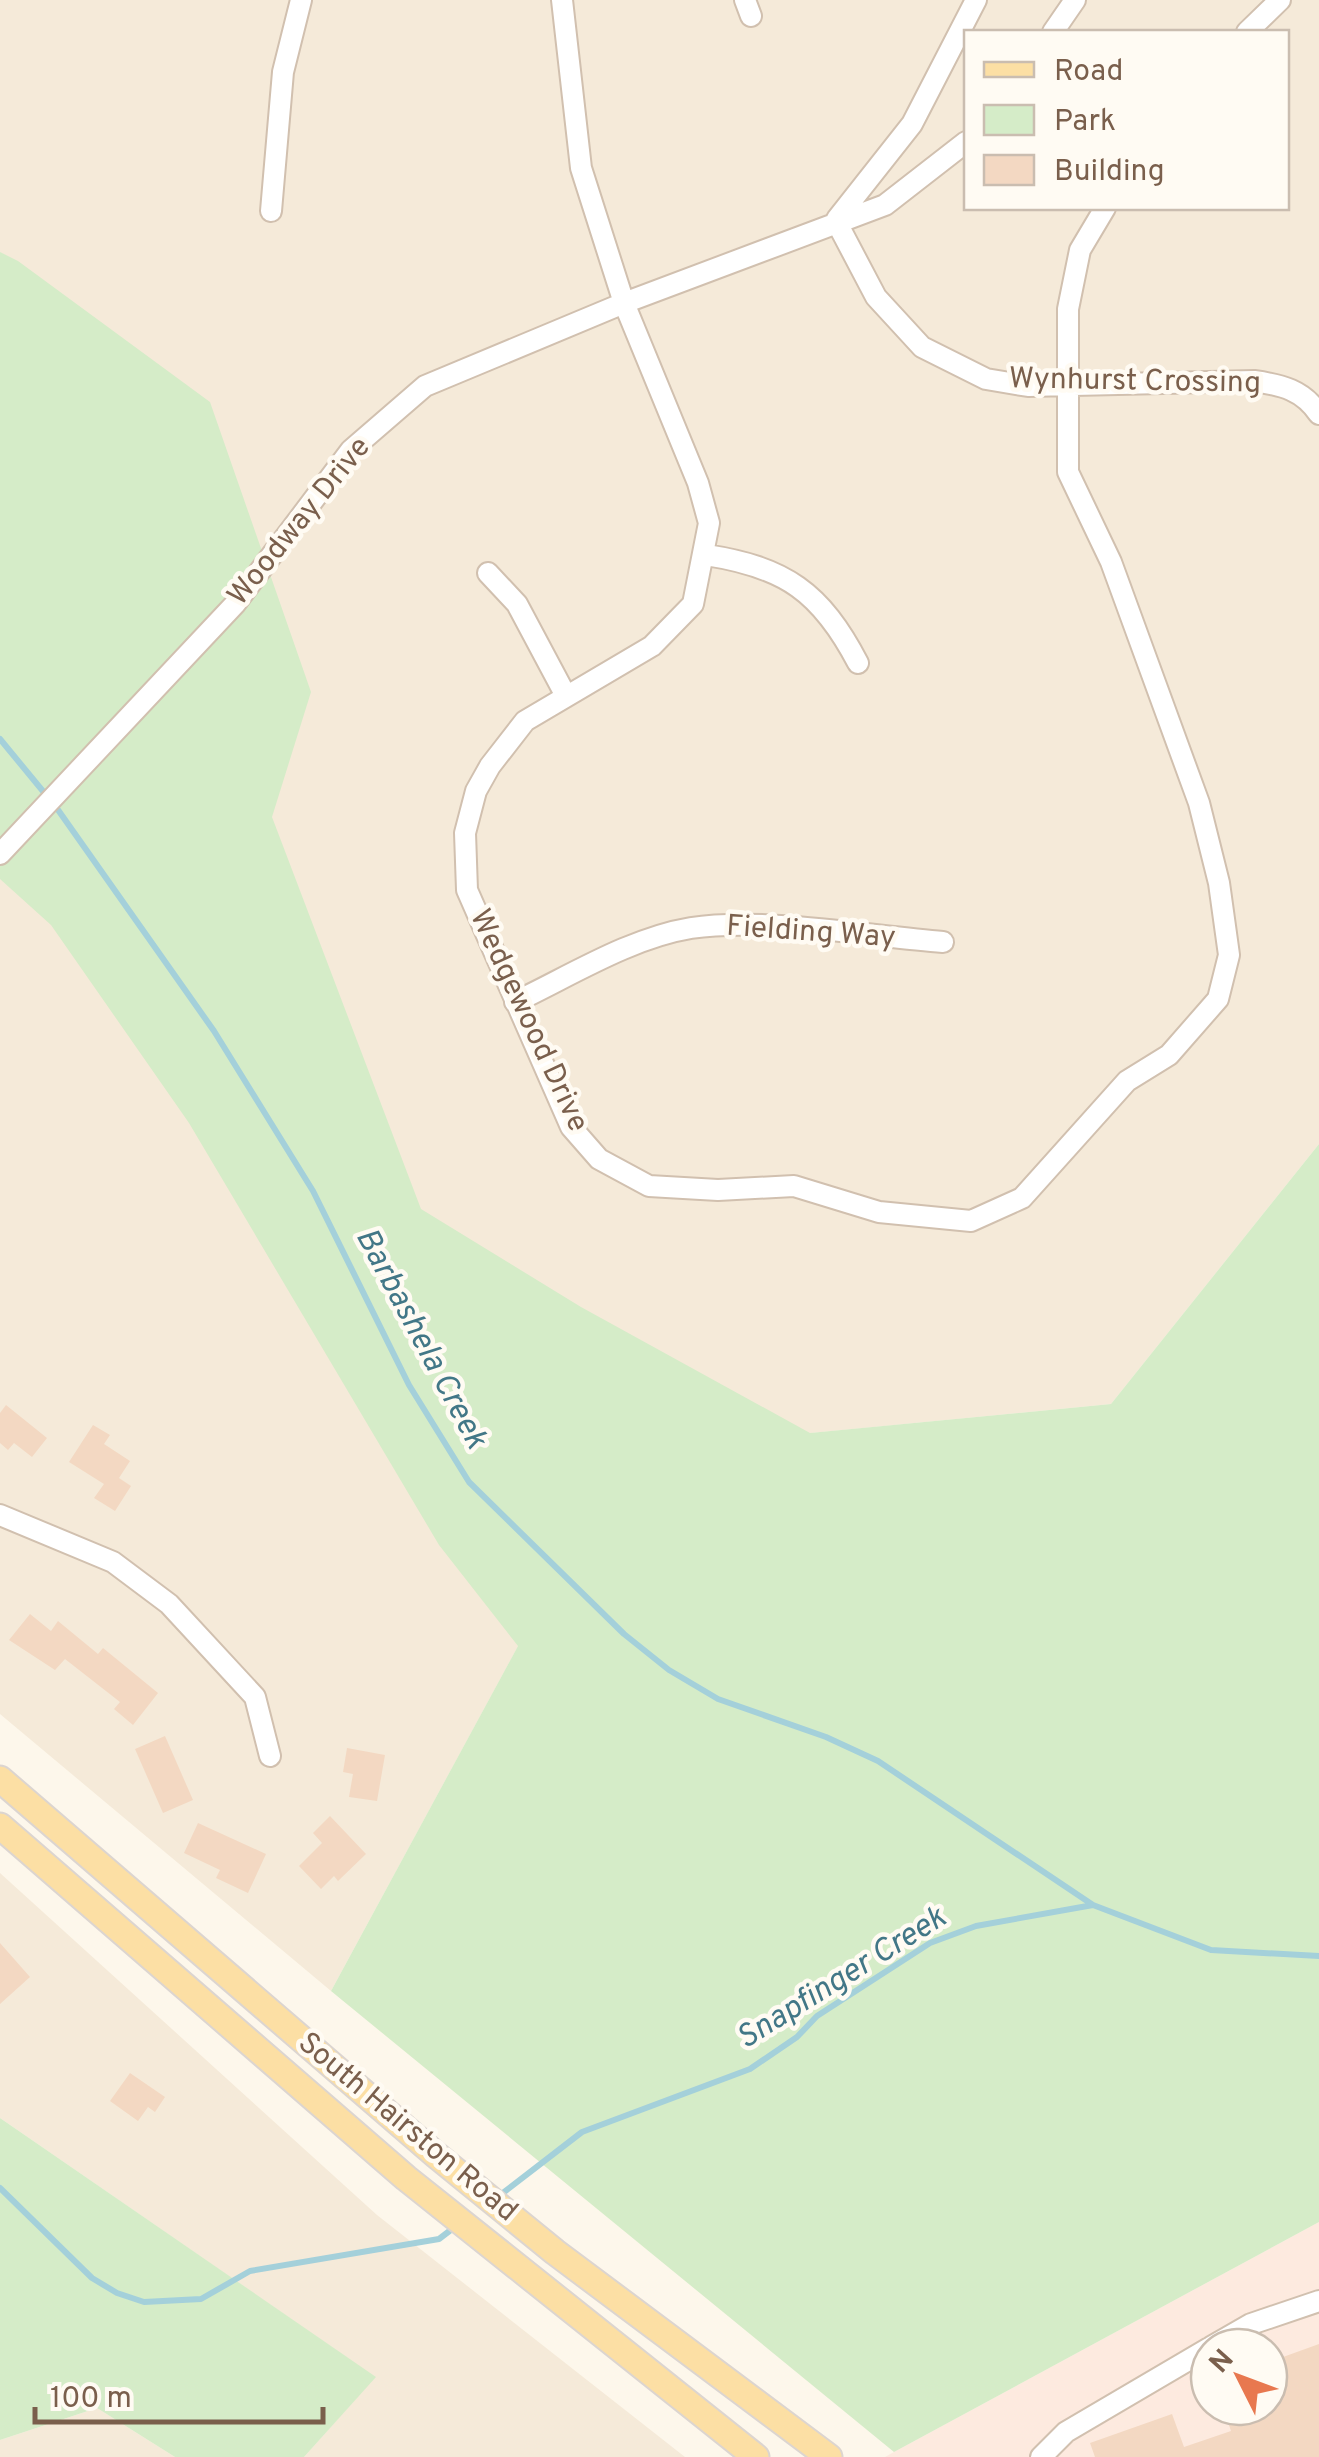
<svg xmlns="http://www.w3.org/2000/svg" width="1319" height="2457" viewBox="0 0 1319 2457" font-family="Overpass,sans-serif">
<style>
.residential{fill:#f5ead9;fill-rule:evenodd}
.commercial{fill:#fdeadf;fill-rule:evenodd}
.green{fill:#d5ecc8}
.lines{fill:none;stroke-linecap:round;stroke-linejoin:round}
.stream{stroke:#a4d0da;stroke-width:6}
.building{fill:#f3d8c2}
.minor-casing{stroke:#d1c0af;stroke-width:24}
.major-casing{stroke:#dcd5d0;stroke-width:29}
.minor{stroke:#fff;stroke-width:20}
.major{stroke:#fcdfa4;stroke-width:25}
.labels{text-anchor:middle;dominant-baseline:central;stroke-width:9;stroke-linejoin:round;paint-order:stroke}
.street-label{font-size:30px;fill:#7a5f4c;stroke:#fffbf3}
.water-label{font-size:32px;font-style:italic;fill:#427787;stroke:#fffbf3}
</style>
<rect width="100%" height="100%" fill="#fdf7eb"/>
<path class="residential" d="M 0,0 L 1319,0 L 1319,1144 L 1111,1404 L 624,1451 L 331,1991 L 0,1714 ZM 966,32 L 1286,32 L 1286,208 L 966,208 Z
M 0,1873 L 377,2215 L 685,2457 L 304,2457 L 375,2377 L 0,2118 Z
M 97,2408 L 175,2457 L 0,2457 L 0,2440 Z"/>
<path class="commercial" d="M 1319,2222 L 1319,2457 L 885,2457 L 894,2452 ZM 1209,2347 L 1269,2347 L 1269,2407 L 1209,2407 Z"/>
<path class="green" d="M 0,252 L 18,261 L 210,402 L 311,692 L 272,817 L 421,1209 L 581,1307 L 810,1433 L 1111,1404 L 1319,1144 L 1319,2222 L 894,2452 L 331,1991 L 518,1646 L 439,1545 L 189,1123 L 51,925 L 0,879 Z
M 0,2118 L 376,2377 L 304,2457 L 175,2457 L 97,2408 L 0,2440 Z"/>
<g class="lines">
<path class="stream" d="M 0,739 L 56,807 L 214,1031 L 313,1191 L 409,1385 L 469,1482 L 624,1634 L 669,1670 L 718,1699 L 826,1737 L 878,1761 L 1093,1905
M 0,2188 L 92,2278 L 117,2293 L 144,2302 L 201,2299 L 250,2271 L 439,2239 L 456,2226
M 499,2196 L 582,2132 L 750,2069 L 797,2037 L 817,2016 L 930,1943 L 976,1926 L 1093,1905 L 1211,1950 L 1319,1956"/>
</g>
<path class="building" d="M 6,1405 L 47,1438 L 32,1457 L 14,1443 L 8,1450 L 0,1443 L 0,1413 Z
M 93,1425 L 110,1435 L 104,1444 L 130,1461 L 119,1478 L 131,1486 L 115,1511 L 94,1498 L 104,1484 L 69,1462 Z
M 30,1614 L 51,1631 L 58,1621 L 98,1654 L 103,1648 L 158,1693 L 133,1725 L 114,1709 L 120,1702 L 65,1659 L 55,1670 L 9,1640 Z
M 165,1736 L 193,1800 L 163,1813 L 135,1749 Z
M 347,1748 L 385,1755 L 377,1801 L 349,1797 L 353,1774 L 343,1772 Z
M 330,1816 L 366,1854 L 338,1881 L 334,1876 L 321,1889 L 299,1866 L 322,1843 L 313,1833 Z
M 198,1823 L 266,1854 L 248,1893 L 216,1878 L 220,1870 L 184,1853 Z
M 0,1943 L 30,1977 L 0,2004 Z
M 130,2073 L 165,2097 L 155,2112 L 148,2107 L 138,2121 L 110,2101 Z
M 1319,2344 L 1319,2457 L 1095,2457 L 1090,2443 L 1172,2414 L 1184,2447 L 1231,2431 L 1223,2407 L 1269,2407 L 1269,2362 Z"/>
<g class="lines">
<defs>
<path id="minor" d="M 562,0 L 581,168 L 624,303 L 698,483 L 709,523 L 693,604 L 652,646 L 525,721 L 490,766 L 476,791 L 465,833 L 467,890 L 571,1127 L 599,1159 L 649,1186 L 718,1190 L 794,1186 L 879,1212 L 971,1221 L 1022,1198 L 1127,1081 L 1169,1055 L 1218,999 L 1229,955 L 1219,883 L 1199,803 L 1111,562 L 1068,472 L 1068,309 L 1080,250 L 1105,208
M 745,0 L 751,16
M 1053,32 L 1075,0
M 1247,32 L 1280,0
M 271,211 L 283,72 L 301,0
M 837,219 L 912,124 L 976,0
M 836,221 L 876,297 L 922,347 L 986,379 L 1028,386 L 1254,381 C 1282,385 1303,390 1319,414
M 706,555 C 785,567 821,592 858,663
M 488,573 L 517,604 L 566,696
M 0,854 L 235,604 L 351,450 L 425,386 L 624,303 L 885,205 L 966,142
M 515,1002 C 570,976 630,938 691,928 C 764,917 868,936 943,942
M 0,1515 L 113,1562 L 169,1604 L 255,1697 L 270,1756
M 1211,2347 L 1251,2324 L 1319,2301
M 1041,2457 L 1066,2432 L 1209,2348"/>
<path id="major" d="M 0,1779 L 436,2155 L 555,2252 L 829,2457
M 0,1826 L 406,2178 L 756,2457"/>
</defs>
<use href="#minor" class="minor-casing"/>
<use href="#major" class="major-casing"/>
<use href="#minor" class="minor"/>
<use href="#major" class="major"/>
</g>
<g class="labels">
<g class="street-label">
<text transform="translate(1135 382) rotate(1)">Wynhurst Crossing</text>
<text transform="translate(300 522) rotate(-51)">Woodway Drive</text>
<text transform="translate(811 933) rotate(4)">Fielding Way</text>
<text transform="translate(528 1021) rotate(65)">Wedgewood Drive</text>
<text transform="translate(407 2128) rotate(40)">South Hairston Road</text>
</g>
<g class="water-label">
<text transform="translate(420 1339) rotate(62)">Barbashela Creek</text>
<text transform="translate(842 1979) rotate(-32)">Snapfinger Creek</text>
</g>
</g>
<rect x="964" y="30" width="325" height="180" fill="#fffbf3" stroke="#cabdb0" stroke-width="2.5"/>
<rect x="984" y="62" width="50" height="15" fill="#fcdfa4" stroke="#cabdb0" stroke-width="2.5"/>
<text x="1054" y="80" font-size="30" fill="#7a5f4c">Road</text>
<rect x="984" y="105" width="50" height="30" fill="#d5ecc8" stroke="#cabdb0" stroke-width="2.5"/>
<text x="1054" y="130" font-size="30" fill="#7a5f4c">Park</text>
<rect x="984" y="155" width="50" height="30" fill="#f3d8c2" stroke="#cabdb0" stroke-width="2.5"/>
<text x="1054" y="180" font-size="30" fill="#7a5f4c">Building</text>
<g transform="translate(1239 2377) rotate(312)"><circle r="48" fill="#fffbf3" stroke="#cabdb0" stroke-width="2.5"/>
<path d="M0-8L18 38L0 25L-18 38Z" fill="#e8784f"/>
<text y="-15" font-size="28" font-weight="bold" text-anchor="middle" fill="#7a5f4c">N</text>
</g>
<path d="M35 2407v15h288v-15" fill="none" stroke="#7a5f4c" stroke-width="5"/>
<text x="50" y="2407" font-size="30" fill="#7a5f4c" stroke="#fffbf3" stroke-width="8" paint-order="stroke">100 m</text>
</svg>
